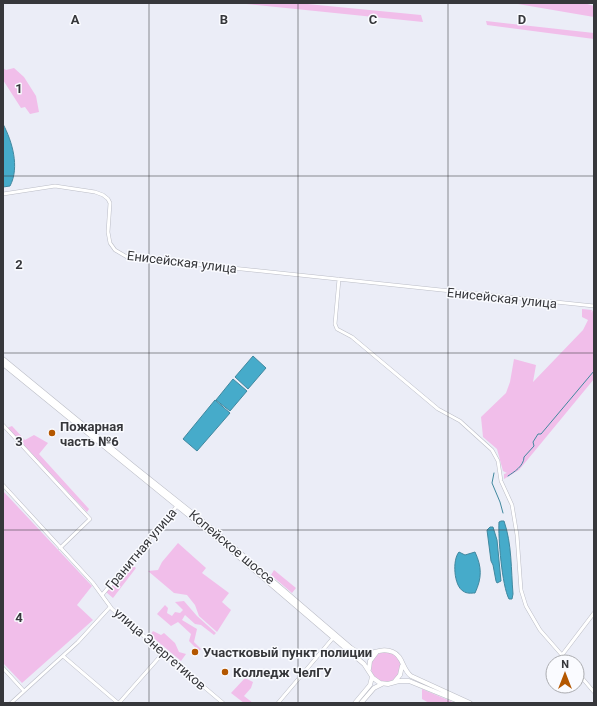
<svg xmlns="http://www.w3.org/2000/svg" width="597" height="706" viewBox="0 0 597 706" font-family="Roboto,sans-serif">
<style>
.green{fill:#f1beea}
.water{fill:#46abca;stroke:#41889f}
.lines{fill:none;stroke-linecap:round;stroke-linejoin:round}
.stream{stroke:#41889f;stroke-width:1}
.minor-casing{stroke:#bbbdc6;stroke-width:4}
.major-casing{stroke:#bbbdc6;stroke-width:5}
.minor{stroke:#fff;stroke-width:3}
.major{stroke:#fff;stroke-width:4}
.grid{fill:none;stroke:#36373b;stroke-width:1;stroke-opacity:0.55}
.poi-dot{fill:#b45700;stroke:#fafbff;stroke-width:1.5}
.labels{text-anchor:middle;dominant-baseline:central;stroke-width:3;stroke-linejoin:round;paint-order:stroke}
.street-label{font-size:13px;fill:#36373b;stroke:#fafbff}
.poi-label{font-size:13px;font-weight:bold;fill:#36373b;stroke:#fafbff;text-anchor:start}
.grid-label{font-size:13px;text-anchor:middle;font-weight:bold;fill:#36373b;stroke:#fafbff;stroke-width:3;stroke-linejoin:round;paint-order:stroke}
</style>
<rect width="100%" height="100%" fill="#ebedf7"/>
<path class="green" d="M 237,3 L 297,3 L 421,15 L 423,22 Z
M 512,3 L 584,3 L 594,6 L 594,17 Z
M 486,21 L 594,33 L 594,39 L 487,25 Z
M 3,68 L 6,70 L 14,68 L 24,77 L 36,96 L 39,112 L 30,114 L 25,107 L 21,108 L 3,80 Z
M 582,309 L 592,310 L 591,313 L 594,309 L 594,379 L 519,470 L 504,479 L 504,474 L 507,473 L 503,471 L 497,449 L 483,437 L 481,417 L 506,393 L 510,382 L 514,359 L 536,365 L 533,382 L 583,330 L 588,320 L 582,317 Z
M 12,426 L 25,440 L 34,435 L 48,443 L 39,454 L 89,509 L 87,512 L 7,428 Z
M 3,491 L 92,586 L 77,605 L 93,620 L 22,683 L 3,663 Z
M 178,543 L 206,568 L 202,573 L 229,593 L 222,602 L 231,610 L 217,632 L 199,616 L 195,605 L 187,595 L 174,593 L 148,571 L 158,570 L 162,562 Z
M 132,565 L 136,568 L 113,598 L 106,592 L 128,566 Z
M 274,570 L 296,588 L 292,593 L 271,575 Z
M 184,601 L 197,616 L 216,633 L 214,635 L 201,625 L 195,624 L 185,615 L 182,620 L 197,629 L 194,642 L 201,649 L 199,651 L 189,641 L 191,634 L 178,622 L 171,626 L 157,614 L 165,605 L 168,608 L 167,613 L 172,616 L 175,612 L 180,613 L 183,610 L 175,602 Z
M 153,631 L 161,635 L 164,633 L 175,643 L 179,652 L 186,654 L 181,661 L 150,635 Z
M371 667a15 15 0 1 1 30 0a15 15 0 1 1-30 0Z
M 245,678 L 253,682 L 251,688 L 244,696 L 253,703 L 244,703 L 231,693 Z
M 422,689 L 455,703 L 429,703 L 422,699 Z"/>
<path class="water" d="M 3,124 C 12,141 20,167 10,186 L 3,187 Z
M 253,356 L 266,368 L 248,389 L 235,377 Z
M 233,379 L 247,391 L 230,411 L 216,400 Z
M 215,400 L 230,413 L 197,451 L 183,439 Z
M 501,521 L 504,521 C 512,544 511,570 513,594 L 512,599 L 509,599 C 502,586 498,537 499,522 Z
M 490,527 L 493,527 L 497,540 L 501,581 L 497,583 L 496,581 L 493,565 L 491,561 L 487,530 Z
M 459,552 L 465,555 L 475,552 C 482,567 482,578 475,593 C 471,593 467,594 463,591 C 454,586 452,560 459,552 Z"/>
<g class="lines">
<path class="stream" d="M 494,473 L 492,483 L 500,502 L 503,513
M 508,476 C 514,472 524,466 524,457 L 534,446 L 533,442 L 538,434 L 541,434 L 594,371"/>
<defs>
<path id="minor" d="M 3,194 L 55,186 L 95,192 L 103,195 L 108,199 L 110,203 L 108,232 L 110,243 L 115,250 L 127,257 L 594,306
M 339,279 L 335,324 L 337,329 L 352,337 L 438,409 L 460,421 L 492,450 L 498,461 L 501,481 L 512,505 L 517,535 L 521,590 L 526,606 L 540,630 L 568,662
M 3,425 L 90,519 L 60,548
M 3,485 L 93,583 L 112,609 L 223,703
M 102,595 L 177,506
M 562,655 L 594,613
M 63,656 L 118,703
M 3,668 L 24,691
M 577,672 L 594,692
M 11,703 L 78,642 L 110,607
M 119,703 L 163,653
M 278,703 L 333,638"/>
<path id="major" d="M 3,359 L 132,465 L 211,528 L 351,648 C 370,661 378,645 393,652 C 403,656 402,669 411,676 L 470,703
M 3,364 L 219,540 L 364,664 L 373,678 L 380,683 L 388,684 L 399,681 L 409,681 L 463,703
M 369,669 L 370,661 L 376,653
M 395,681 L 400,675 L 402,666
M 355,703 L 370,685 L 372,677
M 361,703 L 374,688 L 382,684"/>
</defs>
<use href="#minor" class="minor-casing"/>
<use href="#major" class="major-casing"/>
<use href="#minor" class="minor"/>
<use href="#major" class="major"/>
</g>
<path class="grid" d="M 149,3 L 149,703M 298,3 L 298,703M 448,3 L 448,703M 3,176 L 594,176M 3,353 L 594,353M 3,530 L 594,530"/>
<g class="poi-dot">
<circle cx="52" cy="433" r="4"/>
<circle cx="195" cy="652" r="4"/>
<circle cx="225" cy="672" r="4"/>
</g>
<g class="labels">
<g class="street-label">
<text transform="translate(182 262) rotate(7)">Енисейская улица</text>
<text transform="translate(502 298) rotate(6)">Енисейская улица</text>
<text transform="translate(232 547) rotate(40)">Копейское шоссе</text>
<text transform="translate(141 549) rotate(-50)">Гранитная улица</text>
<text transform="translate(160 649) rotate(41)">улица Энергетиков</text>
</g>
<g class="poi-label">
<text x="60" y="426">Пожарная<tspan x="60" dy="15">часть №6</tspan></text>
<text x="203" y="652">Участковый пункт полиции</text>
<text x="233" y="672">Колледж ЧелГУ</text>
</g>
</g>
<g class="grid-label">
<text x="75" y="24">A</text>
<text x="224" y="24">B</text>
<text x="373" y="24">C</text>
<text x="522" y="24">D</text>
<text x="19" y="93">1</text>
<text x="19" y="269">2</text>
<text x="19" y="446">3</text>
<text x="19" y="622">4</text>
</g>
<rect width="597" height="706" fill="none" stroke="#36373b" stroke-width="8"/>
<g transform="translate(565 674)"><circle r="19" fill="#fafbff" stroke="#acadb1"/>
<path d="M0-3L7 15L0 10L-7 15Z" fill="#b45700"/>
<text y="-6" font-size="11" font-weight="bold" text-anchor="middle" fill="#36373b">N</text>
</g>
</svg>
